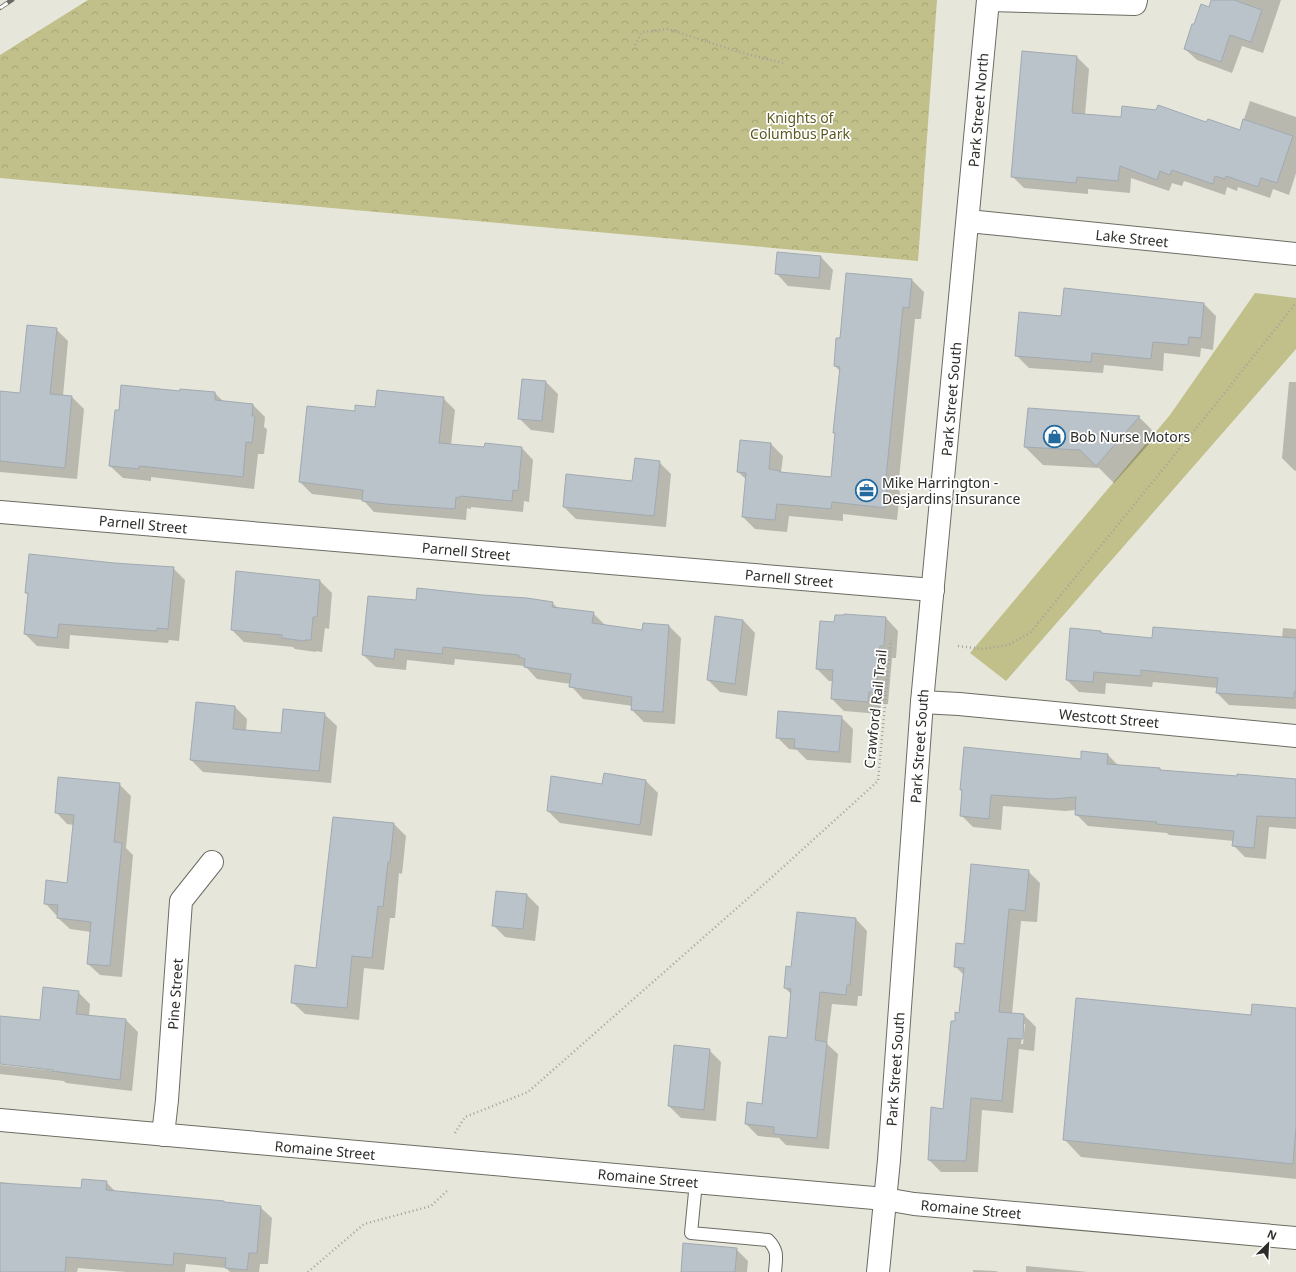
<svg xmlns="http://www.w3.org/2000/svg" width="1296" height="1272" viewBox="0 0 1296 1272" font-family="'Noto Sans',sans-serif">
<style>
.green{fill:#c1c08a}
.forest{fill:url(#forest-crowns)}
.shadow{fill:#0003;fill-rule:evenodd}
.building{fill:#bac3ca;stroke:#a1aab1}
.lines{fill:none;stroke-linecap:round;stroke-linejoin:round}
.service-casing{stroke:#6c6c63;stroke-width:14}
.minor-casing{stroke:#6c6c63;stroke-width:24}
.secondary-casing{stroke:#6c6c63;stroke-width:24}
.path{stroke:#a2a29a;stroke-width:2.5;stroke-dasharray:1 3;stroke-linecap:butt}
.service{stroke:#fff;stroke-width:12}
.minor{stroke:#fff;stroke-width:22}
.secondary{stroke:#fff;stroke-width:22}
.rail-casing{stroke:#6a6a64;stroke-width:4.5}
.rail{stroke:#fff;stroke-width:3;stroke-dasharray:9;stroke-linecap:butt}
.labels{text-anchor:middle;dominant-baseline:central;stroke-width:3.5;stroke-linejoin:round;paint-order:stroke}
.street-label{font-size:14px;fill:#2d2d29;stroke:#fff}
.park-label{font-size:14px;fill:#5b5821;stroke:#fff}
.poi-label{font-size:14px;fill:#2d2d29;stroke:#fff;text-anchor:start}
</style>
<defs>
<pattern id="forest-crowns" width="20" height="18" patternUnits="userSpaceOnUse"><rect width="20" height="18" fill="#c1c08a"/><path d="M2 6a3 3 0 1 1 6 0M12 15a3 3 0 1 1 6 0" fill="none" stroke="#a6a577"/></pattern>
</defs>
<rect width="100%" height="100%" fill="#e6e6db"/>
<path class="green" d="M 1255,293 L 1296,298 L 1296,349 L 1006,681 L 970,653 L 1170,415 Z"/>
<path class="forest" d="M 88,0 L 937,0 L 918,261 L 0,178 L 0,55 Z"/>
<path class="shadow" d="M 1212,0 L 1281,0 L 1263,53 L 1242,46 L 1232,73 L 1197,60 L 1185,49 L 1210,8 Z
M 1023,52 L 1077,57 L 1089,69 L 1085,115 L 1207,123 L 1240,131 L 1250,101 L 1296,117 L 1296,173 L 1289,195 L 1273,189 L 1270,198 L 1238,187 L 1237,191 L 1227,187 L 1225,195 L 1184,181 L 1182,186 L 1172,183 L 1169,191 L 1131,178 L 1130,193 L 1088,189 L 1088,194 L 1024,188 L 1012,176 Z
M 821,257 L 833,270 L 830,290 L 788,286 L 776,273 Z
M 912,280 L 924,292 L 921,319 L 915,319 L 898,489 L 900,492 L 897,520 L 843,514 L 843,521 L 789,516 L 787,532 L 755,529 L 743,517 L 747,480 L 738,472 L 741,441 L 771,444 L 783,456 L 781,473 L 832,478 L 836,435 L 834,433 L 840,371 L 835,366 L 841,339 Z
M 1204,304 L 1216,316 L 1213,350 L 1201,348 L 1200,357 L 1164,353 L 1163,371 L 1104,365 L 1103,373 L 1029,368 L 1017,356 L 1062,317 Z
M 56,329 L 68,341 L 63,396 L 72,397 L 84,409 L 77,479 L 0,472 L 0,392 L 21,394 Z
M 546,382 L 558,394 L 554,433 L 531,430 L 519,418 Z
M 1289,382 L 1296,382 L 1296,471 L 1294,470 L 1282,458 Z
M 181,392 L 215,393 L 224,402 L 253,405 L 265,417 L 264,427 L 267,429 L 264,454 L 258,454 L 254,489 L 151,477 L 151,481 L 123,478 L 110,466 Z
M 443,398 L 455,410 L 451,445 L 485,448 L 522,448 L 533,460 L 529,502 L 524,501 L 523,512 L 471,507 L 471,509 L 467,508 L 466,520 L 374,512 L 363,500 L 312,494 L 300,482 L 356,412 Z
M 1029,409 L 1139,417 L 1157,435 L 1114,483 L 1099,468 L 1043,465 L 1025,447 Z
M 659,462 L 671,474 L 666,527 L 576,519 L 564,507 L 633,482 Z
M 114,564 L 173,568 L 185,580 L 179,641 L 169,640 L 168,643 L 70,635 L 69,649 L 37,646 L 25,634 L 29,595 L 26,593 Z
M 236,572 L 320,581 L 332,593 L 329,629 L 325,628 L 322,652 L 316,651 L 316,652 L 295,649 L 293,647 L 244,642 L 232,630 Z
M 417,601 L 552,603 L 558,608 L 593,613 L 605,625 L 643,631 L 644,624 L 669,626 L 681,638 L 675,724 L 644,722 L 632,710 L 633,706 L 583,699 L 571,686 L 571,684 L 537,679 L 525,666 L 455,659 L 454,665 L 407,660 L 406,670 L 376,667 L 363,655 Z
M 886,618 L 898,631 L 896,658 L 892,658 L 888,704 L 881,703 L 880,714 L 844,711 L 832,699 L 833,681 L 829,681 L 817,669 L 835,623 Z
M 743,620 L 755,633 L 747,696 L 720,692 L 708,680 Z
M 1283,628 L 1296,629 L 1296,709 L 1229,705 L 1217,693 L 1218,688 L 1153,682 L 1152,687 L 1106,683 L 1105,694 L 1079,692 L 1067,680 L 1101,631 L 1103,634 L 1153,639 L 1282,638 Z
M 197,703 L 235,707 L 247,719 L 246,731 L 281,734 L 324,714 L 337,726 L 331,783 L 203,772 L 191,760 Z
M 841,717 L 853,729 L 851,763 L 807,760 L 797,750 L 789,749 L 777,737 Z
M 1108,755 L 1119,766 L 1160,769 L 1162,771 L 1296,781 L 1296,829 L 1269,827 L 1266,859 L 1245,857 L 1233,845 L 1234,841 L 1169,835 L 1167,833 L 1088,826 L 1076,814 L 1076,810 L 1065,811 L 1003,806 L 1001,830 L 973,827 L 961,815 L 963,792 L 961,790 L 1082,760 Z
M 646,781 L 658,793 L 652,836 L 560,823 L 548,811 Z
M 119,784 L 131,796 L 126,848 L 133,855 L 122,977 L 100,975 L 88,964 L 91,932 L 70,929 L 58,918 L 58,915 L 56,915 L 45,903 L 68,884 L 74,825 L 67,824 L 56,812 Z
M 394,824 L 406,836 L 402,874 L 399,873 L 395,918 L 390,918 L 384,970 L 364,968 L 359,1020 L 305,1014 L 292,1002 L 317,969 Z
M 1028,871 L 1040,883 L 1037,922 L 1021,921 L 1012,1014 L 1024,1015 L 1036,1027 L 1034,1051 L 1019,1049 L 1013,1113 L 982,1110 L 978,1172 L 941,1172 L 929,1160 L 932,1109 L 944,1110 L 956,1023 L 960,1014 L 964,975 L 955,966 L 965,945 ZM 1023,1024 L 1025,1024 L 1023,1044 L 1021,1044 Z
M 527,895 L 539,907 L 535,941 L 505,937 L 493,925 Z
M 856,919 L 867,931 L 862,996 L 858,996 L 857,1006 L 832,1004 L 827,1044 L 838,1054 L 829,1149 L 786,1145 L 779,1138 L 758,1136 L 746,1124 L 763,1105 L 788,1039 L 792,995 L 785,988 L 791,968 Z
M 78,992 L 90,1004 L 89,1016 L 126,1020 L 138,1032 L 132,1091 L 66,1083 L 64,1081 L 0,1074 L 0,1065 L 57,1071 L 58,1069 L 0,1063 L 0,1017 L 41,1022 Z
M 1296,1009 L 1296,1179 L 1081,1157 L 1064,1139 L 1252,1016 Z
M 709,1050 L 721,1062 L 716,1121 L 681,1118 L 669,1106 Z
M 0,1182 L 9,1183 L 11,1185 L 82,1189 L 106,1182 L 116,1192 L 260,1207 L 272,1218 L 268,1264 L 260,1264 L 259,1272 L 230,1272 L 226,1268 L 186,1264 L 185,1272 L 126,1272 L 78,1268 L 77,1272 L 0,1272 Z
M 736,1249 L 748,1261 L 747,1272 L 678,1272 L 682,1272 Z
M 1026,1266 L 1088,1272 L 1026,1272 Z
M 973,1270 L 995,1271 L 999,1272 L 973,1272 Z"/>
<path class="building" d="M 1211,0 L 1234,0 L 1262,10 L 1251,42 L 1230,35 L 1221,62 L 1184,49 L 1192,24 L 1194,24 L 1201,4 L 1209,7 Z
M 1022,51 L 1077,56 L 1072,113 L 1121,117 L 1122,106 L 1156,110 L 1158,105 L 1206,122 L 1208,119 L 1240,130 L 1243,119 L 1293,136 L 1277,183 L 1261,178 L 1258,187 L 1226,176 L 1225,179 L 1215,176 L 1213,184 L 1172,170 L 1170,175 L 1160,171 L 1157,180 L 1120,166 L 1118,181 L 1077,177 L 1076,183 L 1011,177 Z
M 777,252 L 821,256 L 819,278 L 775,274 Z
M 846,273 L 912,279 L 909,308 L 903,307 L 886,478 L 888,478 L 885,508 L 832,502 L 831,509 L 777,504 L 775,520 L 742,517 L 746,473 L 737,472 L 740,440 L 771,443 L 769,469 L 780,471 L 780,472 L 831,477 L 835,433 L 833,433 L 840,367 L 834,366 L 836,338 L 840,338 Z
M 1064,288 L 1204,303 L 1201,338 L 1189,337 L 1188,345 L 1153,342 L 1151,359 L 1092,353 L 1091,362 L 1015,356 L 1019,312 L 1061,316 Z
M 27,325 L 57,328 L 50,394 L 72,396 L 65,468 L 0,461 L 0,391 L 20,393 Z
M 522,379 L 546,381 L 542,421 L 518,419 Z
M 121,385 L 180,391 L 180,389 L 215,392 L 215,400 L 253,404 L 252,416 L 255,416 L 252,443 L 246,442 L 243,477 L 139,466 L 139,469 L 109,466 L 115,410 L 119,410 Z
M 377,390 L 444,397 L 439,443 L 484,447 L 485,443 L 522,447 L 518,491 L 513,490 L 512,501 L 460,496 L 459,498 L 456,497 L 455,509 L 386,504 L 362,501 L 363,490 L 299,482 L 307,406 L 355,411 L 355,405 L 375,407 Z
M 1028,408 L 1140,416 L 1096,466 L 1080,450 L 1024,447 Z
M 635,458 L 660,461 L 654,516 L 563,507 L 566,474 L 632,481 Z
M 29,554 L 114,563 L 174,567 L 168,629 L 157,628 L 157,631 L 59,624 L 57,638 L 24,634 L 28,593 L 25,593 Z
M 236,571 L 320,580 L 317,617 L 313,617 L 311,640 L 305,640 L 304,641 L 282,638 L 282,635 L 231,630 Z
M 417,588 L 482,595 L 527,598 L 553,602 L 552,607 L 594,612 L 592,623 L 642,630 L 643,623 L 669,625 L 663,712 L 631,710 L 632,697 L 569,687 L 571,674 L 524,667 L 525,659 L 519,657 L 519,655 L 443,647 L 442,654 L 395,649 L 394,659 L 362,655 L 368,596 L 416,600 Z
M 844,614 L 886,617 L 884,646 L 880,646 L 876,692 L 869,692 L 868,702 L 831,699 L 833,670 L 816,669 L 820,621 L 834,622 L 835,615 L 844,615 Z
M 715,616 L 743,620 L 735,684 L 707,680 Z
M 1153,627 L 1296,638 L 1296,692 L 1294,692 L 1294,698 L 1216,693 L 1218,678 L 1141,670 L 1141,676 L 1094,672 L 1093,682 L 1066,680 L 1070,628 L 1101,631 L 1101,633 L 1152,638 Z
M 196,702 L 235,706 L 233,729 L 281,733 L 283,709 L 325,713 L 319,771 L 190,760 Z
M 778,711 L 842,716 L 839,752 L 794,748 L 795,739 L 776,738 Z
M 964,747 L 1081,759 L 1081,751 L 1108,754 L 1107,764 L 1160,768 L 1160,770 L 1237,776 L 1237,774 L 1296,779 L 1296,818 L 1257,816 L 1254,848 L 1232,846 L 1234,831 L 1156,824 L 1157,822 L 1075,815 L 1076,797 L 1053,799 L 991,795 L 989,819 L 960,816 L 962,790 L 960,790 Z
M 604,773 L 646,780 L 640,825 L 547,811 L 551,776 L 602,784 Z
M 58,777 L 120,783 L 114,842 L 122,843 L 110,966 L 87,964 L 91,922 L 57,918 L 58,905 L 44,904 L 46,880 L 67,883 L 74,815 L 55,813 Z
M 333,817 L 394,823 L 390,862 L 388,862 L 383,907 L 378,906 L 372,958 L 352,956 L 347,1008 L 291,1003 L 295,965 L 316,968 Z
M 971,864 L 1029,870 L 1025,911 L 1009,909 L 999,1012 L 1024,1014 L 1023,1039 L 1008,1038 L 1002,1101 L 971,1098 L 966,1161 L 928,1160 L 931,1107 L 943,1109 L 951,1021 L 955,1021 L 955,1012 L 959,1013 L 964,968 L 954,967 L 956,943 L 964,944 Z
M 496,891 L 527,894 L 523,929 L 492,926 Z
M 797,912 L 856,918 L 850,985 L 847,985 L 846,995 L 820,992 L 815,1040 L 827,1042 L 817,1138 L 774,1134 L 774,1127 L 745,1124 L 747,1102 L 762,1104 L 769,1036 L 787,1038 L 791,989 L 784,988 L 786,966 L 791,967 Z
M 43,987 L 79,991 L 76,1014 L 126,1019 L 120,1080 L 52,1071 L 53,1070 L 0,1064 L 0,1016 L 40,1020 Z
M 1076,998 L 1251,1015 L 1252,1004 L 1296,1008 L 1296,1127 L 1293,1164 L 1063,1140 Z
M 674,1045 L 710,1049 L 704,1110 L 668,1106 Z
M 82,1179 L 107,1181 L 106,1190 L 224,1201 L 224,1202 L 261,1206 L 257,1253 L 249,1253 L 247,1270 L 225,1268 L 226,1258 L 174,1253 L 173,1265 L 66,1257 L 65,1272 L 0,1272 L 0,1183 L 81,1188 Z
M 683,1243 L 737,1248 L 735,1272 L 681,1272 Z"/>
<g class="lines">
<defs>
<path id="service" d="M 696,1182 L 691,1233 L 768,1240 C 779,1251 776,1258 775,1272"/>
<path id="minor" d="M 988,0 L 1135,4 L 1136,0
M 968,221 L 1296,254
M 0,512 L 933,590
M 922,702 L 959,704 L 1296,736
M 0,1120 L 885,1199 L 914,1204 L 1296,1238
M 163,1135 L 167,1100 L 181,901 L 212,862"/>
<path id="secondary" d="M 878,1272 L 889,1160 L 922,702 L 988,0"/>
</defs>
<use href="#service" class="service-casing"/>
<use href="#minor" class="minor-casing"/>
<use href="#secondary" class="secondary-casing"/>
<path class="path" d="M 635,45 L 642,32 L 668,29 L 739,52 L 783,63
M 958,646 L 982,649 L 1008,645 L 1030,633 L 1211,410 L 1296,303
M 455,1133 L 465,1117 L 528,1092 L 771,878 L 878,781 L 891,640
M 308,1272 L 364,1224 L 431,1206 L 448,1190"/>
<use href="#service" class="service"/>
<use href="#minor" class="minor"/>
<use href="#secondary" class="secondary"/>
<defs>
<path id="rail" d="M 0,8 L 12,0"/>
</defs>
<use href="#rail" class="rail-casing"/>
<use href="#rail" class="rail"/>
</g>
<defs>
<symbol id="shop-ring" viewBox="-11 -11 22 22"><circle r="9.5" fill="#fff" stroke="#236b9f" stroke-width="1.5"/><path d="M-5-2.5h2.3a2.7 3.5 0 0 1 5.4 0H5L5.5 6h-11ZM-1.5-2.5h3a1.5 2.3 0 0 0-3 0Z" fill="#236b9f"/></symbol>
<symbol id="office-ring" viewBox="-11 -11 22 22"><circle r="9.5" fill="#fff" stroke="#236b9f" stroke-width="1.5"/><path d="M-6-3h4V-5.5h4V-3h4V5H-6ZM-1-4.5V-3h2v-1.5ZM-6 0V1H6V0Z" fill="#236b9f"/></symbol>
</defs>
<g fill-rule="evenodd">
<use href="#shop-ring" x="1042" y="424" width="25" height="25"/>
<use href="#office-ring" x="854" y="478" width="25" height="25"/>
</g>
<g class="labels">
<g class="street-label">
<text transform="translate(978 110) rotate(-85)">Park Street North</text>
<text transform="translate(1132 238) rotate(6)">Lake Street</text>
<text transform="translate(951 399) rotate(-85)">Park Street South</text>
<text transform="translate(143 524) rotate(5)">Parnell Street</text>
<text transform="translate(466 551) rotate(5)">Parnell Street</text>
<text transform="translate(789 578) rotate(5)">Parnell Street</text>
<text transform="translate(875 709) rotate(-84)">Crawford Rail Trail</text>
<text transform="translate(1109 718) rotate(5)">Westcott Street</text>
<text transform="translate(919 746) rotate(-86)">Park Street South</text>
<text transform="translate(175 994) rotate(-86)">Pine Street</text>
<text transform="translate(895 1069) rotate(-86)">Park Street South</text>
<text transform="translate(325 1150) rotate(5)">Romaine Street</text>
<text transform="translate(648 1178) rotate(5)">Romaine Street</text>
<text transform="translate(971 1209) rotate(5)">Romaine Street</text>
</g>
<g class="park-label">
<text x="800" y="117">Knights of<tspan x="800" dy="16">Columbus Park</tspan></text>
</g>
<g class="poi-label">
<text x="1070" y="436">Bob Nurse Motors</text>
<text x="882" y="482">Mike Harrington -<tspan x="882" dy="16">Desjardins Insurance</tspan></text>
</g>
</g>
<g transform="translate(1268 1244) rotate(24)" stroke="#ffffff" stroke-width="3" paint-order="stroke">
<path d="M0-3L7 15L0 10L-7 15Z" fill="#2d2d29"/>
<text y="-6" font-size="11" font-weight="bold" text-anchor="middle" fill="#2d2d29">N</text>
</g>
</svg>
